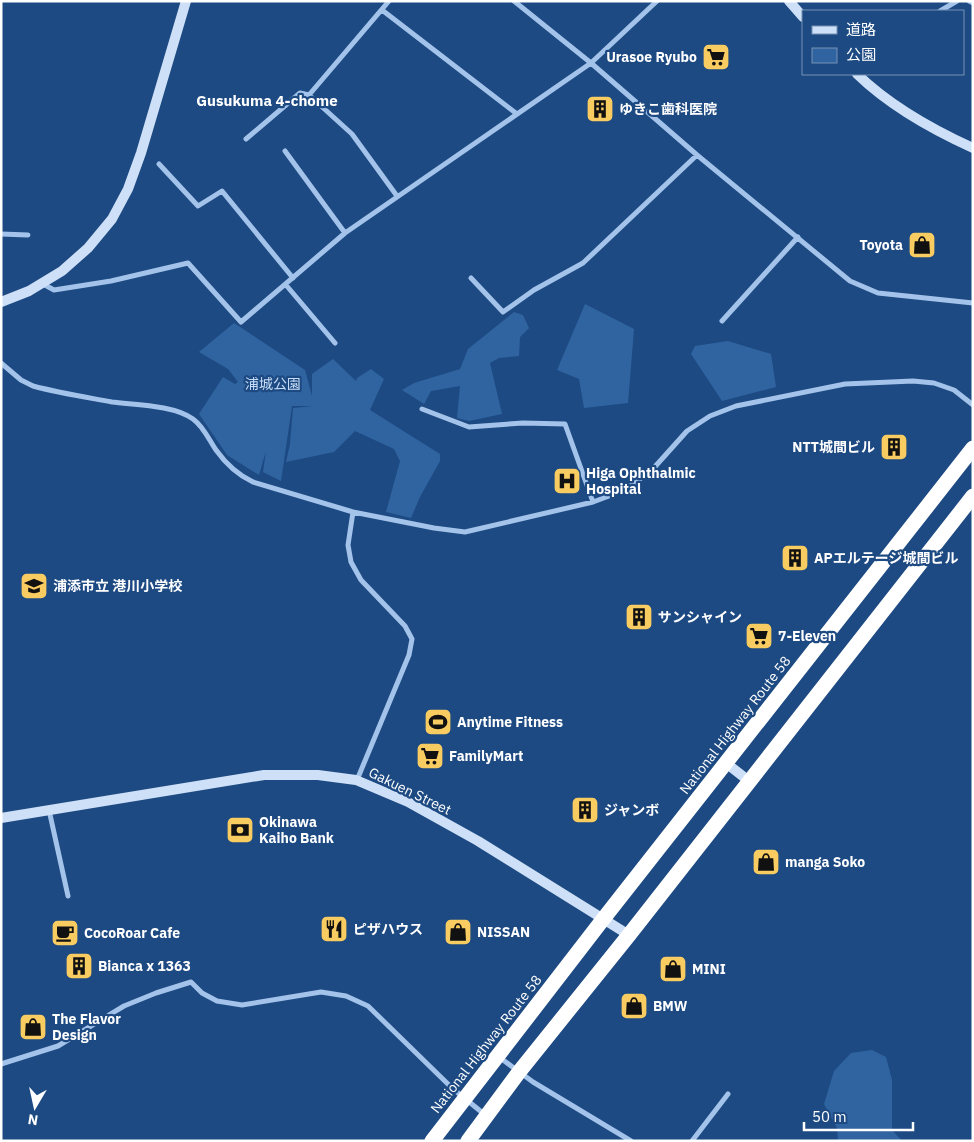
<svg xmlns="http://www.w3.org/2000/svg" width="974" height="1142" viewBox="0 0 974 1142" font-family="'IBM Plex Sans','Noto Sans JP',sans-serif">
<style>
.green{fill:#3064a1}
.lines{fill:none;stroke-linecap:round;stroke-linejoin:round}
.street{stroke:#a3c3ea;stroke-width:5}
.secondary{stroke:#cee0f7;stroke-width:10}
.highway{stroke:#fff;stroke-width:15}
.labels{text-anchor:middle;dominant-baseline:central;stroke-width:4.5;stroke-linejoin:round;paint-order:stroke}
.poi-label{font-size:14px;font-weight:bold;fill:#fff;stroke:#1d4a82;text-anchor:start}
.park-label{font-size:14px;fill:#c7ddf7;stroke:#1d4a82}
.street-label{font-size:14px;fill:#fff;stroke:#1d4a82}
.neighbourhood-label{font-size:15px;font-weight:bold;fill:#fff;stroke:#1d4a82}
</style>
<rect width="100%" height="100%" fill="#1d4a82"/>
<path class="green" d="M 585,304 L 634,329 L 628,403 L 584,408 L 579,379 L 557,370 Z
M 514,312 L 523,315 L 529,328 L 520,337 L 519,356 L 499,358 L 490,363 L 502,414 L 469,421 L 457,418 L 460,386 L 431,391 L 424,404 L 402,390 L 414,383 L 460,369 L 468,349 Z
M 234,323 L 305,370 L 312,396 L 312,374 L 333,359 L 356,381 L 357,378 L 371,369 L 384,379 L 370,410 L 440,454 L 440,461 L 420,497 L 411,518 L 386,512 L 400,461 L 394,449 L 355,431 L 334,452 L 286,462 L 290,444 L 293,408 L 313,406 L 292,406 L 281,481 L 263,472 L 266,451 L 259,475 L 227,455 L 199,414 L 223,377 L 235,384 L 238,382 L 228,369 L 199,352 Z
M 728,341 L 771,354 L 776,387 L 722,401 L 691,354 L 695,346 Z
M 872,1050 L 886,1057 L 892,1080 L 892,1130 L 902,1141 L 838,1141 L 837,1128 L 824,1104 L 834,1071 L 851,1053 Z"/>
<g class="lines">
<path class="street" d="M 514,1 L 591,63 L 697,155 L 850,281 L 878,293 L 973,303
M 969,1 L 973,3
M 382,10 L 517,114
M 940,11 L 957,1
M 309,95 L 389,1
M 246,139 L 300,93 L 309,95 L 352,134 L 397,196
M 285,151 L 345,233
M 159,164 L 198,206 L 222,191 L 293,278
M 1,234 L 28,235
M 471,278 L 503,312 L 534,290 L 583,263 L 697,155
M 43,284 L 54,290 L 111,281 L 188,263 L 241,322 L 345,233 L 591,63 L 657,1
M 286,285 L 335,343
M 722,321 L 798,237
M 1,363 L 21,380 L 33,386 C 59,393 85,397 112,402 C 135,405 174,405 193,419 C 204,427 209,440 216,450 C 226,464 238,475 253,482 L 353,512 L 434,528 L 465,532 L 593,502 L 625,490 L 652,470 L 687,431 L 710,416 L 736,406 L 845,384 L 913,381 L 934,383 L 954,390 L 973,405
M 422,409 L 469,427 L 523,423 L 565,424 L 593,502
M 353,512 L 348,545 L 351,562 L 361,580 L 405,626 L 412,639 L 409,655 L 357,780
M 49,810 L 68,896
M 499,1057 L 533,1082 L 631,1141
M 1,1064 L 58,1046 L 124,1006 L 156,993 L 191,982 L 202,993 L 217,1001 L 242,1005 L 321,992 L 346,996 L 368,1006 L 452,1088 L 484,1114
M 692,1141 L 728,1094"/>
<path class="secondary" d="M 789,1 L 803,17
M 857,74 C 890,106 931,129 973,148
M 1,302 L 29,291 L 62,271 L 88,248 L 112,219 L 128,189 L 141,153 L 186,1
M 726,763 L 749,781
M 1,818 L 264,775 L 318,775 L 356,780 L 408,802 L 478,841 L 629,935"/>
<path class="highway" d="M 432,1141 L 604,918 L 973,448
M 468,1141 L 519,1072 L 629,935 L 973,496"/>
</g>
<defs>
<symbol id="supermarket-square" viewBox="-11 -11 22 22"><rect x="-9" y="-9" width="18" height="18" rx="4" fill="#f9cc61" stroke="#1d4a82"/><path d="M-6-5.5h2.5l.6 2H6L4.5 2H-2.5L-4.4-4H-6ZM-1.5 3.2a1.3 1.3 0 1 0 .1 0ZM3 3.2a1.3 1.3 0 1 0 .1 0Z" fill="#111"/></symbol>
<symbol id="building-square" viewBox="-11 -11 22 22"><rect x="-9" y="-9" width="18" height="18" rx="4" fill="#f9cc61" stroke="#1d4a82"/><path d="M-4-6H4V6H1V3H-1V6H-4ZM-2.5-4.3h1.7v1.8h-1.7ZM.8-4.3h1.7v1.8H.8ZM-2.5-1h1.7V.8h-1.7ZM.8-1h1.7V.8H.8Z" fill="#111"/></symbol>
<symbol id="shop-square" viewBox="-11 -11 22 22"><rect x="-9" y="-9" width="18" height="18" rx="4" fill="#f9cc61" stroke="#1d4a82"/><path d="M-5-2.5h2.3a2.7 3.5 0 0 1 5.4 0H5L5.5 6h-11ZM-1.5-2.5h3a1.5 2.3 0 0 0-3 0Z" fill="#111"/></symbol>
<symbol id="hospital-square" viewBox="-11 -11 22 22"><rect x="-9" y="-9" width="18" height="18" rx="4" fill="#f9cc61" stroke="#1d4a82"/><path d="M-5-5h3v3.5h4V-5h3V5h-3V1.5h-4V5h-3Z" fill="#111"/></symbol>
<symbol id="school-square" viewBox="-11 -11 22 22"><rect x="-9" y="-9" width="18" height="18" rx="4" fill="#f9cc61" stroke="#1d4a82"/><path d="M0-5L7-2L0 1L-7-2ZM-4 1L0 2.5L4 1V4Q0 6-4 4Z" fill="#111"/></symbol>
<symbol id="stadium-square" viewBox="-11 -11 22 22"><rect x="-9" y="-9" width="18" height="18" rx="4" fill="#f9cc61" stroke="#1d4a82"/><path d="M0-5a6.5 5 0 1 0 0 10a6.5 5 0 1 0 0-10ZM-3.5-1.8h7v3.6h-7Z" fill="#111"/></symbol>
<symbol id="bank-square" viewBox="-11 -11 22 22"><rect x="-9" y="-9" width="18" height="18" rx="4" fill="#f9cc61" stroke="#1d4a82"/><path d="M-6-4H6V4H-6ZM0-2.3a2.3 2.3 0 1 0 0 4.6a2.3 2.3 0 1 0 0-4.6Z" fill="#111"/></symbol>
<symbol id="restaurant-square" viewBox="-11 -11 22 22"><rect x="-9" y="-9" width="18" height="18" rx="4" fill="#f9cc61" stroke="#1d4a82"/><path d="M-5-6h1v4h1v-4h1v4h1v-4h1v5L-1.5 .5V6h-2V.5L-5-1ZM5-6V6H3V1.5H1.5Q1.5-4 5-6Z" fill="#111"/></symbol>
<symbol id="cafe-square" viewBox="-11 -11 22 22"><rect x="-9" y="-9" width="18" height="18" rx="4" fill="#f9cc61" stroke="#1d4a82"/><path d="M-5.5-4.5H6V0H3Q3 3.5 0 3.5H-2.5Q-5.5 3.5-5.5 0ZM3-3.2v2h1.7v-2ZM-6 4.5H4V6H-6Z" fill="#111"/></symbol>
</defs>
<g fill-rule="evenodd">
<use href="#supermarket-square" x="700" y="41" width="32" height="32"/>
<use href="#building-square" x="584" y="93" width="32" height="32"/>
<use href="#shop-square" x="906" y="229" width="32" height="32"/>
<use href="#building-square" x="878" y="431" width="32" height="32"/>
<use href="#hospital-square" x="551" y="465" width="32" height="32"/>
<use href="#building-square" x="779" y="542" width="32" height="32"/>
<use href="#school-square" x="18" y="570" width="32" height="32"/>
<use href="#building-square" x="623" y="601" width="32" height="32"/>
<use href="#supermarket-square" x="743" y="620" width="32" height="32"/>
<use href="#stadium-square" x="422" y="706" width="32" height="32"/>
<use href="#supermarket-square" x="414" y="740" width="32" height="32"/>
<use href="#building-square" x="569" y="794" width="32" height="32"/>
<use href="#bank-square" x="224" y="814" width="32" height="32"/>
<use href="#shop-square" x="750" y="846" width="32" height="32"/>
<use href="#restaurant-square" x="318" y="913" width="32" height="32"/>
<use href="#shop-square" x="442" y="916" width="32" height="32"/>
<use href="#cafe-square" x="49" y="917" width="32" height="32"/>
<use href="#building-square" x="63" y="950" width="32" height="32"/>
<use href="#shop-square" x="657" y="953" width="32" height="32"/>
<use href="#shop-square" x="618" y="990" width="32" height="32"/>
<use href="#shop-square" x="17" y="1011" width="32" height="32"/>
</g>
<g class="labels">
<g class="poi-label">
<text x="697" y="57" text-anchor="end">Urasoe Ryubo</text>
<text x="619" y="109">ゆきこ歯科医院</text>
<text x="903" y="245" text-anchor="end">Toyota</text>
<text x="875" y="447" text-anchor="end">NTT城間ビル</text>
<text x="586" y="473">Higa Ophthalmic<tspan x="586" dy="16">Hospital</tspan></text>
<text x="814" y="558">APエルテージ城間ビル</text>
<text x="53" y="586">浦添市立 港川小学校</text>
<text x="658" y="617">サンシャイン</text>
<text x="778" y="636">7-Eleven</text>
<text x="457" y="722">Anytime Fitness</text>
<text x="449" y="756">FamilyMart</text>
<text x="604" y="810">ジャンボ</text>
<text x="259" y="822">Okinawa<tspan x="259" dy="16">Kaiho Bank</tspan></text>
<text x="785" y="862">manga Soko</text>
<text x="353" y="929">ピザハウス</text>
<text x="477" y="932">NISSAN</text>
<text x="84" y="933">CocoRoar Cafe</text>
<text x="98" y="966">Bianca x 1363</text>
<text x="692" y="969">MINI</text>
<text x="653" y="1006">BMW</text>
<text x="52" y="1019">The Flavor<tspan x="52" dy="16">Design</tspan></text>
</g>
<g class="park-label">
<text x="273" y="384">浦城公園</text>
</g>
<g class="street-label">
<text transform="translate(735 725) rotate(-52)">National Highway Route 58</text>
<text transform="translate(410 791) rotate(26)">Gakuen Street</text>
<text transform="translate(486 1044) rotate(-52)">National Highway Route 58</text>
</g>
<g class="neighbourhood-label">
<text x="267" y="100">Gusukuma 4-chome</text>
</g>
</g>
<rect width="974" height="1142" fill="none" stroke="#ffffff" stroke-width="5"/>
<rect x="802" y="10" width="162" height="65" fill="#1d4a82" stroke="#7792b4"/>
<rect x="812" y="26" width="25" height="8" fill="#cee0f7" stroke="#7792b4"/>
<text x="846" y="35" font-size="15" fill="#ffffff">道路</text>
<rect x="812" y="48" width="25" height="15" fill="#3064a1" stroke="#7792b4"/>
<text x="846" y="60" font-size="15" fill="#ffffff">公園</text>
<g transform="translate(35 1107) rotate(189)" stroke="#1d4a82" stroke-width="4" paint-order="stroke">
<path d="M0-4L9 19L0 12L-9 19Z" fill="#ffffff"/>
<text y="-8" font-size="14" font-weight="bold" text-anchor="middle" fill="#ffffff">N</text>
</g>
<path d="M804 1122v8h109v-8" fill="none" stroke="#ffffff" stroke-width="2.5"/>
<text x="812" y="1122" font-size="15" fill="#ffffff" stroke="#1d4a82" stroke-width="4" paint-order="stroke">50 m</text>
</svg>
